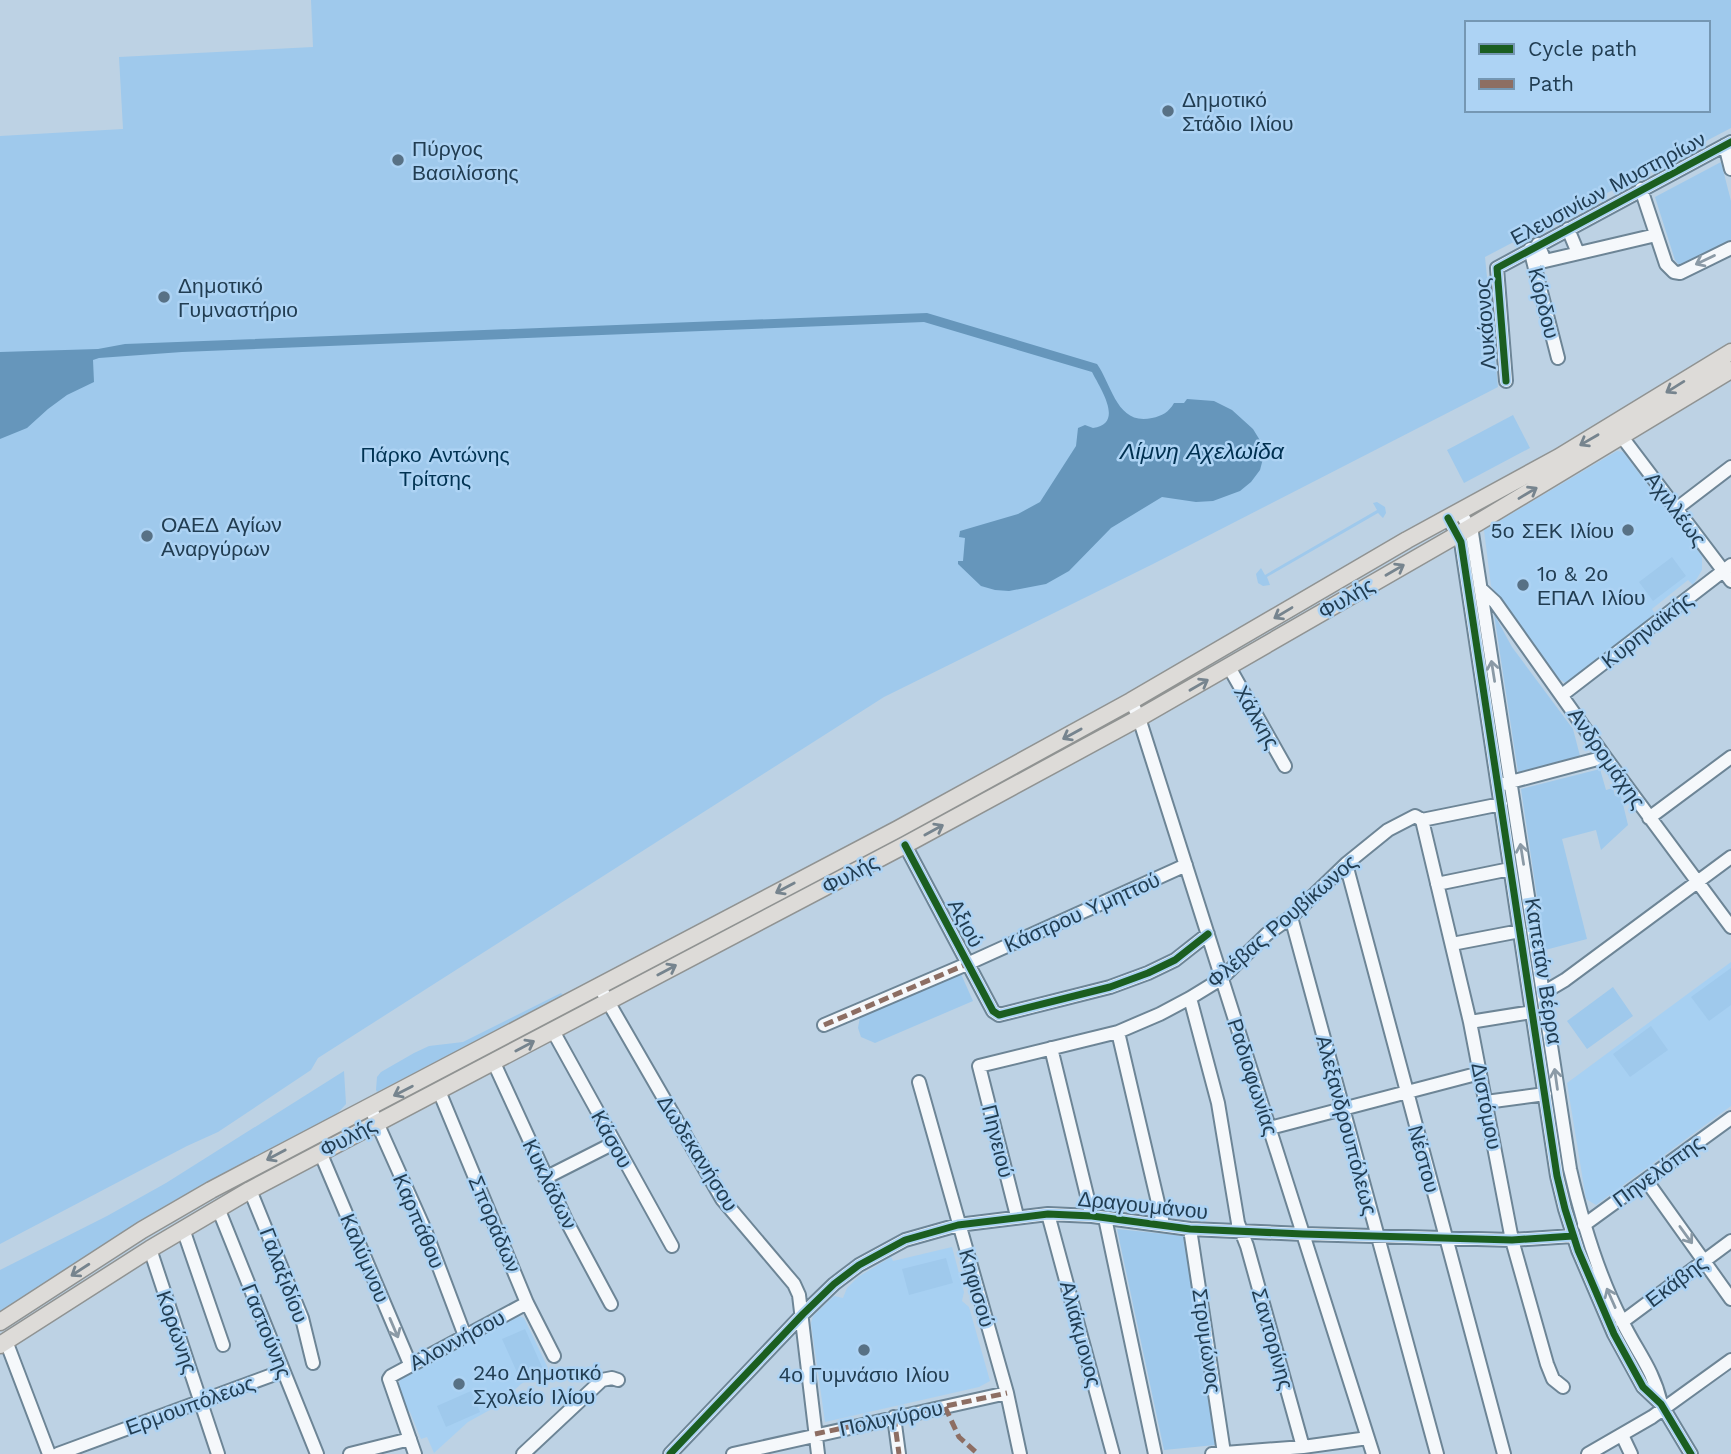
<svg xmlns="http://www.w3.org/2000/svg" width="1731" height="1454" viewBox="0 0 1731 1454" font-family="'Work Sans',sans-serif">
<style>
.built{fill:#a7d0f2}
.green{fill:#9fc9ec;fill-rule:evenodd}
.water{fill:#6696bb}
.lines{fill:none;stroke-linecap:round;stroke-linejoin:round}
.minor-casing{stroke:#6d8596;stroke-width:16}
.major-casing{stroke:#909392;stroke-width:19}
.minor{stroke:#f5f8fb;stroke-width:12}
.major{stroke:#dddbd8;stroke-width:16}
.quiet{stroke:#8d6e63;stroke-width:5;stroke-dasharray:10 5;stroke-linecap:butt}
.cycleway-casing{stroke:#add3f4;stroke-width:11}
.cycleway{stroke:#1b5e20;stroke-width:7}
.oneway{stroke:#8b9aa6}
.oneway2{stroke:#76848e}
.poi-dot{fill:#587185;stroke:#add3f4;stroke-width:2.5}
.labels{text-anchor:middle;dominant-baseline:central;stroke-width:5;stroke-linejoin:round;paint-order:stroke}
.poi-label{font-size:21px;fill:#213d52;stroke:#add3f4;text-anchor:start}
.street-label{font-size:21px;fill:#213d52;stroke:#add3f4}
.park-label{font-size:21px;fill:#013353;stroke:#add3f4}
.water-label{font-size:23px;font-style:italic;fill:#003050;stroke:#add3f4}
</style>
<rect width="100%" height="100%" fill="#bdd2e4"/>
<path class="built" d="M 1617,451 L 1623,452 L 1702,556 L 1702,570 L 1693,585 L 1688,580 L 1652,609 L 1657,617 L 1571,682 L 1566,683 L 1559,679 L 1491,586 L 1484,530 Z
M 1731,962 L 1731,1106 L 1596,1205 L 1586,1199 L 1567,1083 Z
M 952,1247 L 964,1292 L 962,1301 L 969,1307 L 990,1381 L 979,1387 L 825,1422 L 811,1323 L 813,1316 L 834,1296 L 843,1298 L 847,1288 L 858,1277 L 891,1257 L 893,1261 Z
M 519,1316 L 524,1318 L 548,1368 L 521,1384 L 497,1406 L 468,1422 L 434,1453 L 427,1437 L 421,1439 L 410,1412 L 402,1407 L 398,1393 L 400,1377 Z"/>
<path class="green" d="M 311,0 L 1731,0 L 1731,128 L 1485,257 L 1498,387 L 1153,564 L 884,697 L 318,1058 L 311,1070 L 218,1132 L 187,1146 L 0,1244 L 0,136 L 123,129 L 119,57 L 313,47 ZM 1467,23 L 1708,23 L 1708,110 L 1467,110 Z
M 1721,162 L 1731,201 L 1731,241 L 1684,266 L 1680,266 L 1675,260 L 1655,197 Z
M 1513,415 L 1530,448 L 1464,483 L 1447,450 Z
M 1377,502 L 1385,507 L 1386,513 L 1383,518 L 1378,513 L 1267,577 L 1270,585 L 1263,586 L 1258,583 L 1256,574 L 1261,568 L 1265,575 L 1377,510 L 1373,503 Z
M 1672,557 L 1686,576 L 1653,601 L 1639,582 Z
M 1494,614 L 1512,647 L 1573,729 L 1580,756 L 1518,772 Z
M 1600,769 L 1606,790 L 1613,788 L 1615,796 L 1621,796 L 1628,825 L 1601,850 L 1596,830 L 1562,839 L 1587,939 L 1545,950 L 1521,789 Z
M 1731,968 L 1731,1005 L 1709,1021 L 1691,997 Z
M 961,974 L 973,1001 L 875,1043 L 861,1037 L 858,1028 L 860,1017 Z
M 1613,987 L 1633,1016 L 1587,1049 L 1567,1021 Z
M 561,993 L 564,996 L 377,1092 L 376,1090 L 377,1077 L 381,1072 L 414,1053 L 429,1046 L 463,1042 Z
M 1651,1026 L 1668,1050 L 1630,1077 L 1613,1054 Z
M 344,1071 L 346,1104 L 336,1115 L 175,1200 L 0,1313 L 0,1270 L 107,1216 L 166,1183 Z
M 1117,1229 L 1184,1236 L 1215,1445 L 1164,1450 Z
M 946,1258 L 953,1283 L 909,1295 L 902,1269 Z
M 525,1329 L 543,1369 L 520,1379 L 502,1339 Z
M 471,1391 L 480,1412 L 446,1427 L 437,1406 Z"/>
<path class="water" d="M 927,313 L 1097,364 C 1112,385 1117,426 1152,418 C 1162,416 1169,412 1174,403 L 1184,403 L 1187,399 L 1214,401 L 1232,410 L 1253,429 L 1261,442 L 1265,451 L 1260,470 L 1251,482 L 1240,491 L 1213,501 L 1196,502 L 1162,497 L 1111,528 L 1069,571 L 1046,584 L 1009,591 L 995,590 L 981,586 L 958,564 L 958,561 L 963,561 L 965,538 L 959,537 L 960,531 L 1018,514 L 1040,502 L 1076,446 L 1078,428 L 1085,425 L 1093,428 C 1125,424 1100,388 1092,372 L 924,322 L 182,352 L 99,358 L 93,360 L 94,382 L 67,395 L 48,409 L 27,428 L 0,439 L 0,352 L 98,349 L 125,344 Z"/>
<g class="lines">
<defs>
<path id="minor" d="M 1725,145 L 1731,169
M 1641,189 L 1666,264 L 1674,272 L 1680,273 L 1731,248
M 1568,229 L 1578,253
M 1538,244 L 1545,261 L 1656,235
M 1530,249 L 1558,358
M 1506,381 L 1497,268 L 1731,142
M 1622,437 L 1731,581
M 1676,509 L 1731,467
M 1460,511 L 1472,533 L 1570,1169 C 1582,1221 1597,1273 1622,1321 C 1637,1352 1653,1369 1661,1403
M 1448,518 L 1461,542 L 1532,1012 L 1557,1176 L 1565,1209 L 1578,1250 L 1614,1334 L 1643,1387 L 1661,1404 L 1691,1454
M 1481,589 L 1495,602 L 1605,757 L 1731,927
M 1229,667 L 1285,766
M 1562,695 L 1731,565
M 1131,701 L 1139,718 L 1373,1454
M 1503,784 L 1605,757
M 1649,818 L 1731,757
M 1422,820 L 1470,1022 L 1512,1240 L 1547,1364 L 1553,1379 L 1563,1387
M 905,845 L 993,1011 L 999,1015 L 1110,987 L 1148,973 L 1175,960 L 1208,934
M 1346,864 L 1504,1454
M 1437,884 L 1510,869
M 1291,917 L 1437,1454
M 1452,944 L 1520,931
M 599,986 L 722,1199 L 794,1284 L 799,1295 L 818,1454
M 1543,993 L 1565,980 L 1731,857
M 1190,998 L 1218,1103 L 1238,1223 L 1247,1246 L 1303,1447
M 1470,1022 L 1532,1012
M 824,1025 L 967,964 L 1186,865
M 553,1031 L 672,1246
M 1118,1032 L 1163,1224
M 1051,1048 L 1092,1216
M 494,1063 L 567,1222 L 611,1304
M 919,1082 L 1007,1393 L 1020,1454
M 439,1091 L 527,1303 L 554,1356
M 1486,1102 L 1545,1094
M 370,1107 L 425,1230 L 465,1336
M 1270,1128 L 1480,1073
M 320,1152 L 410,1364
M 545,1178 L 614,1143
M 1646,1180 L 1731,1299
M 250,1190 L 302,1318 L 313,1363
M 218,1208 L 317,1454
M 1048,1214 L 1113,1454
M 1017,1216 L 979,1066 L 1118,1032 L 1160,1014 L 1190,998 L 1221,979 L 1267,934 L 1291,917 L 1346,864 L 1388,830 L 1415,816 L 1422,820 L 1501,804
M 1105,1218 L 1155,1454
M 1584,1225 L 1731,1118
M 183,1229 L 223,1345
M 1190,1229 L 1224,1453
M 150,1249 L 218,1454
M 1622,1322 L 1731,1241
M 6,1341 L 49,1454
M 894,1417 L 899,1454
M 1622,1435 L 1631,1454
M 58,1454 L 283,1371
M 350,1454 L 410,1439
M 415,1454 L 389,1379 L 391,1376 L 527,1303
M 523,1454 L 602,1380 L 612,1378 L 618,1380
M 670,1454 L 803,1314 L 834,1284 L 859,1265 L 905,1240 L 958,1225 L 1048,1214 L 1092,1216 L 1190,1229 L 1303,1234 L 1512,1240 L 1573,1236
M 733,1454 L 1007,1393
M 1212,1454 L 1303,1447 L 1368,1438
M 1588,1454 L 1652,1417 L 1731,1360"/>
<path id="major" d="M 0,1322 L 142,1230 L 211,1190 L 898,829 L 1131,701 L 1407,540 L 1559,457 L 1731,352
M 0,1345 L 150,1249 L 250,1190 L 905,845 L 1139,718 L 1469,528 L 1731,370"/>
</defs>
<use href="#minor" class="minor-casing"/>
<use href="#major" class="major-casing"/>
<use href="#minor" class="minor"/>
<use href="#major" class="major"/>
<path class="quiet" d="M 824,1025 L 967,964
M 945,1407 L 959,1437 L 978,1454
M 894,1417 L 899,1454
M 815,1434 L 1007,1393"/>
<defs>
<path id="cycleway" d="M 1506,381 L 1497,268 L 1731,142
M 1448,518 L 1461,542 L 1532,1012 L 1557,1176 L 1565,1209 L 1578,1250 L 1614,1334 L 1643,1387 L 1661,1404 L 1691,1454
M 905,845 L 993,1011 L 999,1015 L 1110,987 L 1148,973 L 1175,960 L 1208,934
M 670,1454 L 803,1314 L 834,1284 L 859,1265 L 905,1240 L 958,1225 L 1048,1214 L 1092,1216 L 1190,1229 L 1303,1234 L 1512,1240 L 1573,1236"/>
</defs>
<use href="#cycleway" class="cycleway-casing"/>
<use href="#cycleway" class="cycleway"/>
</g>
<defs><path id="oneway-shaft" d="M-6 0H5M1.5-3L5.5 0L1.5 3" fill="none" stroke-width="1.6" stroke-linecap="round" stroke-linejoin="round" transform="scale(1.75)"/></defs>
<g class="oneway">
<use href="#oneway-shaft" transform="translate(1705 260) rotate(154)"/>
<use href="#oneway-shaft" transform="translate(1493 671) rotate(-99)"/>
<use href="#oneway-shaft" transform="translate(1522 854) rotate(-99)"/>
<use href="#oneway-shaft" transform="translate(1556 1079) rotate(-98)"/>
<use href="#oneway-shaft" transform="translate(1686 1235) rotate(54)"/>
<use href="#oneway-shaft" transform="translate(1611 1298) rotate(-114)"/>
<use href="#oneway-shaft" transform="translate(394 1328) rotate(67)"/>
</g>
<g class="oneway2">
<use href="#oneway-shaft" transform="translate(1675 387) rotate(148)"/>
<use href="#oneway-shaft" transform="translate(1589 440) rotate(150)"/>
<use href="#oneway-shaft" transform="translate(1528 493) rotate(-31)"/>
<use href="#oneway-shaft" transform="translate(1395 570) rotate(-30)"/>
<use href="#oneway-shaft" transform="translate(1283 613) rotate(149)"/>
<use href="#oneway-shaft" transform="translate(1199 685) rotate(-30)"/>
<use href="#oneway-shaft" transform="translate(1072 734) rotate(151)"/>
<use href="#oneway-shaft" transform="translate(934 830) rotate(-29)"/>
<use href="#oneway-shaft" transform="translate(785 888) rotate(152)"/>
<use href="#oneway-shaft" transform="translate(667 970) rotate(-28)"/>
<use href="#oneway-shaft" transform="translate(525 1046) rotate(-28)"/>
<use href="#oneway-shaft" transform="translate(403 1091) rotate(153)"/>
<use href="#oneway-shaft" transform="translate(276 1155) rotate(152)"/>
<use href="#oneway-shaft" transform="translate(80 1270) rotate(147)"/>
</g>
<g class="poi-dot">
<circle cx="1168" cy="111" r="7"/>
<circle cx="398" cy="160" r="7"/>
<circle cx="164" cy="297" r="7"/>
<circle cx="1628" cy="530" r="7"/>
<circle cx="147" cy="536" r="7"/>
<circle cx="1523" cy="585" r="7"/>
<circle cx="864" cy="1350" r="7"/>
<circle cx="459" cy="1384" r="7"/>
</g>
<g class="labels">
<g class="poi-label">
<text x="1182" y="99">Δημοτικό<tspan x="1182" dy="24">Στάδιο Ιλίου</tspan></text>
<text x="412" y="148">Πύργος<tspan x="412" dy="24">Βασιλίσσης</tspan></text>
<text x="178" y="285">Δημοτικό<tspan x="178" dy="24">Γυμναστήριο</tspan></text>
<text x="161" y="524">ΟΑΕΔ Αγίων<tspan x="161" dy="24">Αναργύρων</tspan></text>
<text x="1614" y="530" text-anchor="end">5ο ΣΕΚ Ιλίου</text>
<text x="1537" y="573">1ο &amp; 2ο<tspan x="1537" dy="24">ΕΠΑΛ Ιλίου</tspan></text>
<text x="473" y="1372">24ο Δημοτικό<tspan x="473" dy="24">Σχολείο Ιλίου</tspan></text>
<text x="864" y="1374" text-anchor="middle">4ο Γυμνάσιο Ιλίου</text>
</g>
<g class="street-label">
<text transform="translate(1608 188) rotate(-28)">Ελευσινίων Μυστηρίων</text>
<text transform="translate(1544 303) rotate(76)">Κόρδου</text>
<text transform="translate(1485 324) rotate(-94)">Λυκάονος</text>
<text transform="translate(1676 509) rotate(53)">Αχιλλέως</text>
<text transform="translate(1346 598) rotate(-30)">Φυλής</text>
<text transform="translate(1647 630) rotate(-38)">Κυρηναϊκής</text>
<text transform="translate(1257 717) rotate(60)">Χάλκης</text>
<text transform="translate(1607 758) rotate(55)">Ανδρομάχης</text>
<text transform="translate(850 874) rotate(-28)">Φυλής</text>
<text transform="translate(1082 912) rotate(-24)">Κάστρου Υμηττού</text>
<text transform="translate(1282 921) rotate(-41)">Φλέβας Ρουβίκωνος</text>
<text transform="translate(966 923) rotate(62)">Αξιού</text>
<text transform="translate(1544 971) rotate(81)">Καπετάν Βέρρα</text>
<text transform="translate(1253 1077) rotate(72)">Ραδιοφωνίας</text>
<text transform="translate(1487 1106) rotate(79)">Διστόμου</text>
<text transform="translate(1347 1125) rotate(75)">Αλεξανδρουπόλεως</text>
<text transform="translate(348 1137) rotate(-28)">Φυλής</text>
<text transform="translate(612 1139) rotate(61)">Κάσου</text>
<text transform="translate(998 1141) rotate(76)">Πηνειού</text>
<text transform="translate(698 1153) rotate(58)">Δωδεκανήσου</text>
<text transform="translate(1424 1159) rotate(75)">Νέστου</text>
<text transform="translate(1658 1171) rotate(-36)">Πηνελόπης</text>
<text transform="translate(550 1184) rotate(64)">Κυκλάδων</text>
<text transform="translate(1143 1205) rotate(6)">Δραγουμάνου</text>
<text transform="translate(419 1221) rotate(67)">Καρπάθου</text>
<text transform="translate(495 1224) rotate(67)">Σποράδων</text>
<text transform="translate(365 1258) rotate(67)">Καλύμνου</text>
<text transform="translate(284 1275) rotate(69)">Γαλαξιδίου</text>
<text transform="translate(1676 1281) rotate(-37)">Εκάβης</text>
<text transform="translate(977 1288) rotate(74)">Κηφισού</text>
<text transform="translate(267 1331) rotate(68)">Γαστούνης</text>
<text transform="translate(177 1332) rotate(71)">Κορώνης</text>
<text transform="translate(1081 1334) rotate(75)">Αλιάκμονος</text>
<text transform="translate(1273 1339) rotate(74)">Σαντορίνης</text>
<text transform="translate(457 1340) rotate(-28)">Αλοννήσου</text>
<text transform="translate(1207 1341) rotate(82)">Στρυμώνος</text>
<text transform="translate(190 1405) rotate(-20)">Ερμουπόλεως</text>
<text transform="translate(891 1418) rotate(-12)">Πολυγύρου</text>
</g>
<g class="park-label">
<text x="435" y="454">Πάρκο Αντώνης<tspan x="435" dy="24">Τρίτσης</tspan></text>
</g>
<g class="water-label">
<text x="1202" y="451">Λίμνη Αχελωίδα</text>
</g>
</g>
<rect x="1465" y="21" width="245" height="91" fill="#add3f4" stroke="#7597b3" stroke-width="2"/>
<rect x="1479" y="44" width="35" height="10" fill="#1b5e20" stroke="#7597b3" stroke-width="2"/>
<text x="1528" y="56" font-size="21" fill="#213d52">Cycle path</text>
<rect x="1479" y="79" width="35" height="10" fill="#8d6e63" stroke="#7597b3" stroke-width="2"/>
<text x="1528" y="91" font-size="21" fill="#213d52">Path</text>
</svg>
